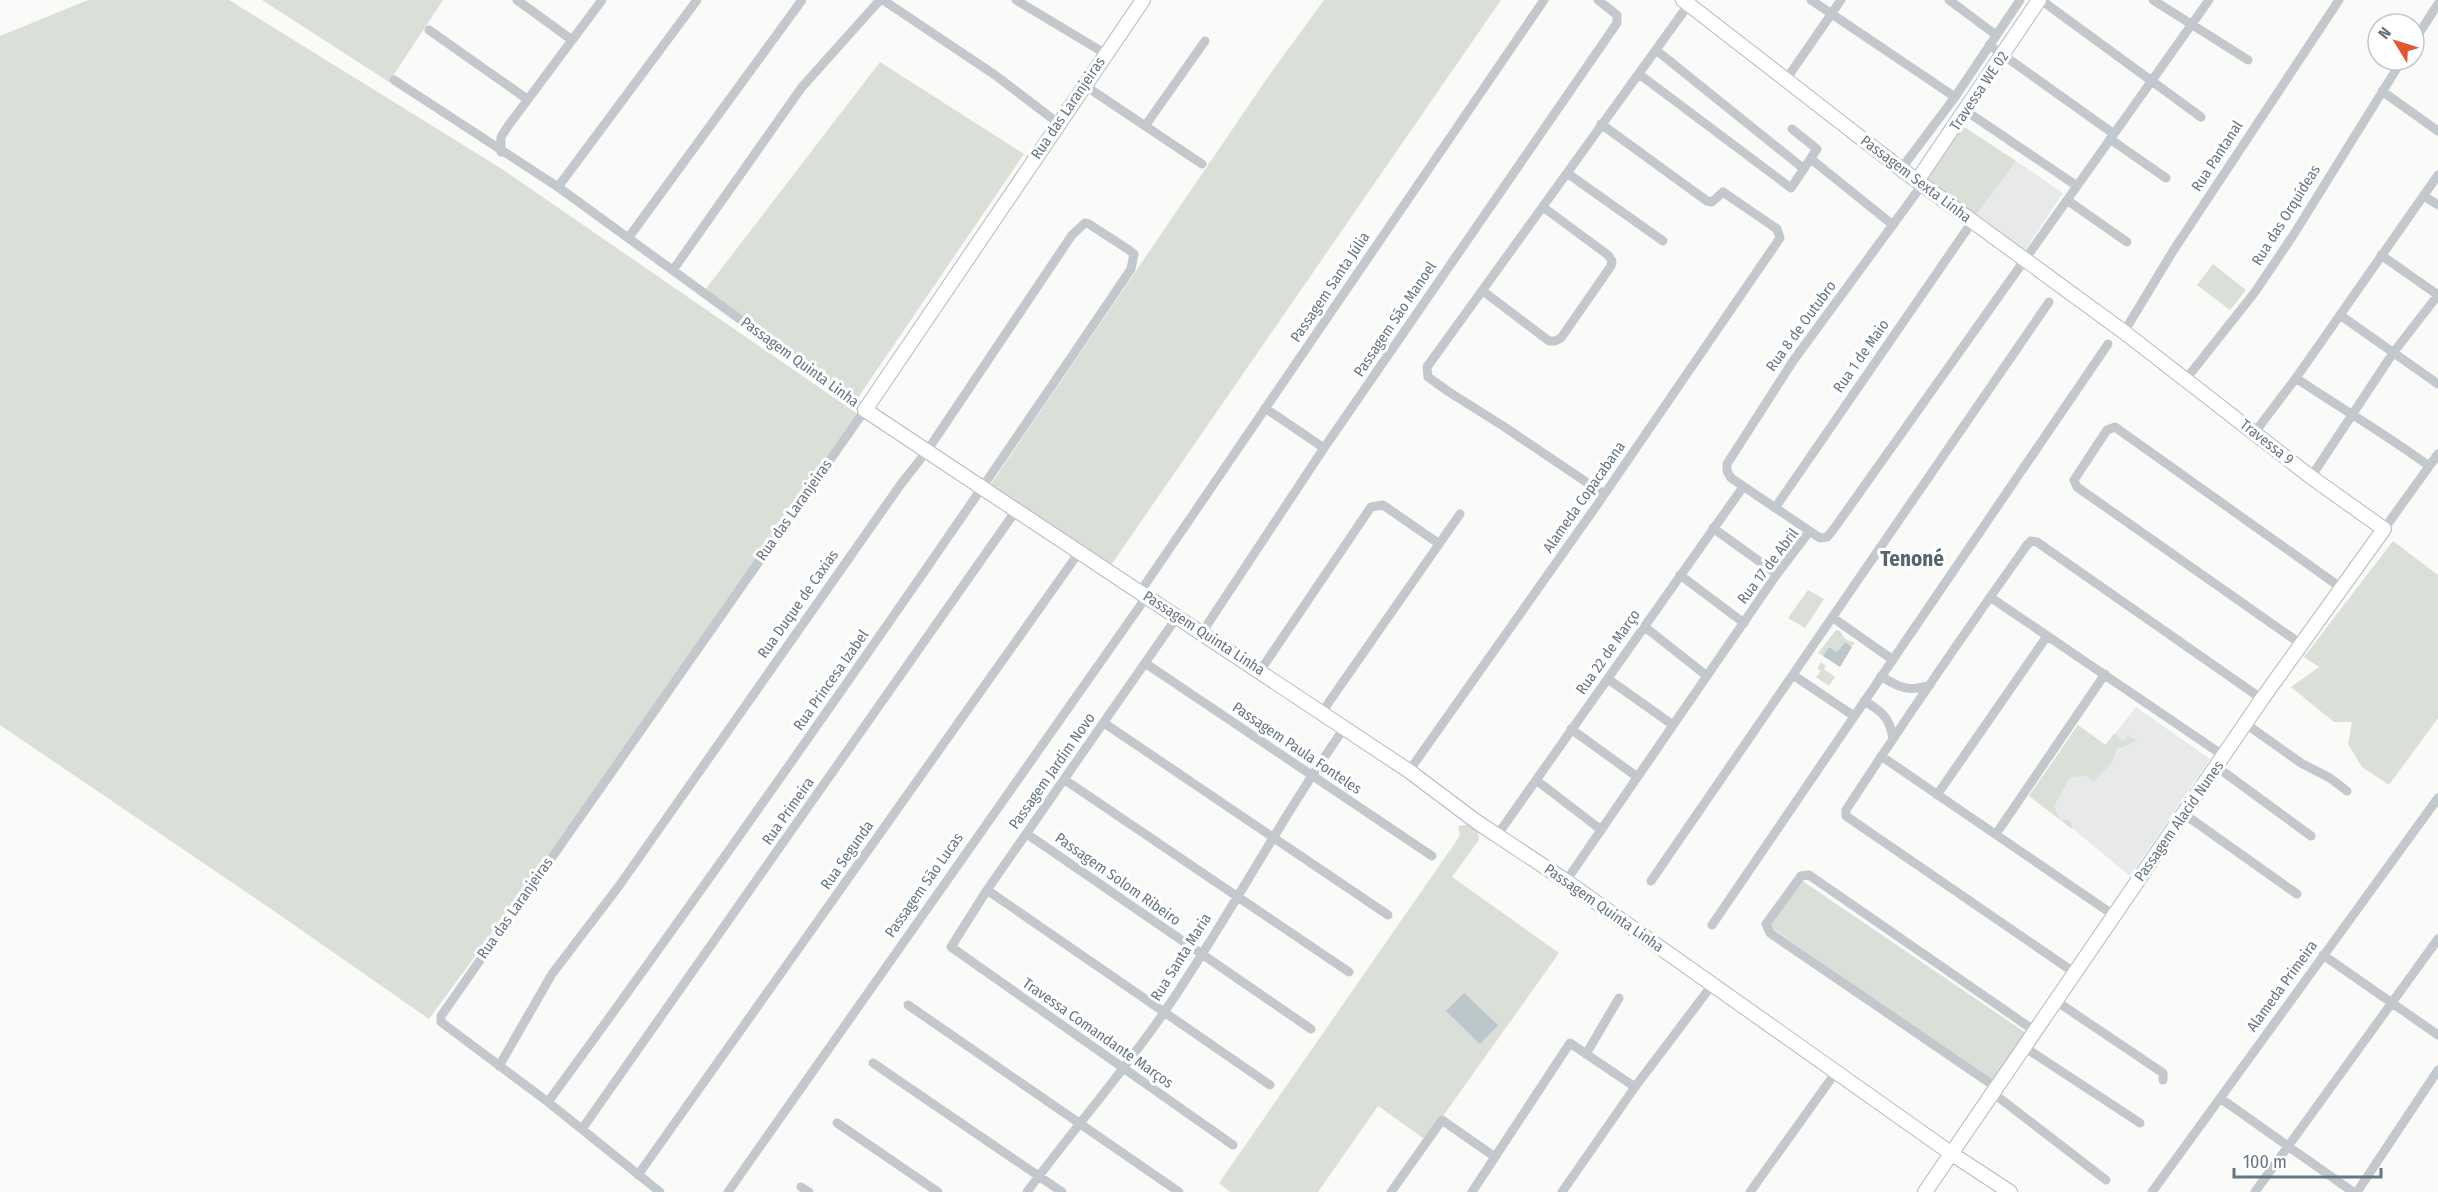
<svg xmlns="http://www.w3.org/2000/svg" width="2438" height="1192" viewBox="0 0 2438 1192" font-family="'Fira Sans Condensed',sans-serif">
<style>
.built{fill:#e8e9e9}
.green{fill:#dadfd7}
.water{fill:#bbc7cb}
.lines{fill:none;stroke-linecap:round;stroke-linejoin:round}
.secondary-casing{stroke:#b3babf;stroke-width:16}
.street{stroke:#c3c8cc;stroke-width:9}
.secondary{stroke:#fff;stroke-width:14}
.labels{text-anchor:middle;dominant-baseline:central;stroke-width:6;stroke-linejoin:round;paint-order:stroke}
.street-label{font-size:15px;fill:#657683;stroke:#fff}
.district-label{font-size:21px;font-weight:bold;fill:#57646e;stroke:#fff}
</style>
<rect width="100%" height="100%" fill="#fafaf8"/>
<path class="built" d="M 2016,161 L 2063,193 L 2021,256 L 1973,219 Z
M 2136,707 L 2210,759 L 2130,876 L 2073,829 L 2029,796 L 2078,725 L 2106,745 Z"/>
<path class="green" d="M 88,0 L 229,0 L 502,169 L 862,417 L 564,834 L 429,1019 L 274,911 L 0,725 L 0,36 Z
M 262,0 L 443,0 L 389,82 Z
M 1324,0 L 1501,0 L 1109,568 L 991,484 L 1270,74 Z
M 880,62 L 1024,154 L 857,399 L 705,290 Z
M 1963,126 L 2016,161 L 1973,219 L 1923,185 Z
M 2213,264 L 2246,290 L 2230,310 L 2197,285 Z
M 2393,541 L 2438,575 L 2438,718 L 2389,785 L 2362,767 L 2348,744 L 2352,722 L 2334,722 L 2291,687 L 2319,667 L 2304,657 Z
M 1808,590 L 1824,599 L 1805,628 L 1788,618 Z
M 1836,630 L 1840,631 L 1845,639 L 1855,643 L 1851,647 L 1845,642 L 1837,652 L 1829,647 L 1823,656 L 1818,653 Z
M 1821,662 L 1826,666 L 1824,669 L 1835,677 L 1829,686 L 1816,677 L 1821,671 L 1817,668 Z
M 2078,725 L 2105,745 L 2114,734 L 2123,741 L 2128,735 L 2137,741 L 2117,749 L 2112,763 L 2094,781 L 2086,776 L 2070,777 L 2054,806 L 2060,819 L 2071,821 L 2072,829 L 2029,796 Z
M 1477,823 L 1479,840 L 1452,877 L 1559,953 L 1426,1140 L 1378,1106 L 1318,1192 L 1230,1192 L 1219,1183 L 1455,843 L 1460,835 L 1458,826 Z
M 1801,880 L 2026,1033 L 1992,1082 L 1769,926 Z"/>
<path class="water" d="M 1845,642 L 1852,647 L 1840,667 L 1823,656 L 1829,647 L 1837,652 Z
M 1464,993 L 1498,1025 L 1480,1044 L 1446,1011 Z"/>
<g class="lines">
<defs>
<path id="secondary" d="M 1143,0 L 865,410 L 1409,771 L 1477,822 L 1566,881 L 1952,1154 L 2010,1192
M 1683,0 L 1901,169 L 2124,332 L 2311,477 L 2384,529 L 2262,699 L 1925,1192
M 1917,181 L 2039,0"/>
</defs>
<use href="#secondary" class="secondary-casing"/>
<path class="street" d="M 517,0 L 572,40
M 883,0 L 995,75 L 1058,123
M 1016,0 L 1106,54
M 1811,0 L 1955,97
M 1949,0 L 1996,35
M 2041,0 L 2201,117
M 2153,0 L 2248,60
M 429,30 L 527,99
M 2414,41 L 2438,4
M 1989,45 L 2114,134
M 1656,50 L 1804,169
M 1639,74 L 1791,188 L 1817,149 L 1792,129
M 394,80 L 558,187 L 865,410 L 441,1016 L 441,1022 L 548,1102 L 660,1192
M 1785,81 L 1841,0
M 1084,85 L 1202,164
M 2382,91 L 2438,131
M 1966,111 L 2077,186
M 1145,126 L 1205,41
M 2110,139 L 2166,178
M 501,152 L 501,137 L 508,126 L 602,0
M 1811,159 L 1893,225
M 1901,169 L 1955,97 L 2020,0
M 1567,173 L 1663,241
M 1922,185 L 1793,361 L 1727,464 L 1727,471 L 1731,478 L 1820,538 L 1827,537 L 1833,530 L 2209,0
M 558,187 L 697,0
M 2424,196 L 2438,205
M 2067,200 L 2127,242
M 629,237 L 802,0
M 2381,255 L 2438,295
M 673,270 L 802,87 L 880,0
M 1483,291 L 1549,341 L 1555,341 L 1561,338 L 1611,266 L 1612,261 L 1608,255 L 1543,207
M 2340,315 L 2438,384
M 2124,332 L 2173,251 L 2339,0
M 2296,378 C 2340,408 2386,434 2429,466
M 2186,379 L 2255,292 L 2294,234 L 2402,60
M 1265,408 L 1324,448
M 2255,432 L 2296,378 L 2438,175
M 2311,477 L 2393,353 L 2438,295
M 1604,494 L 1503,426 L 1449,392 L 1428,377 L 1427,367 L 1689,4
M 1775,508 L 1972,222
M 1713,528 L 1777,574
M 2384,529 L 2438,454
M 1680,575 L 1744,623
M 1140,592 L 1544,0
M 1990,597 L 2224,756
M 1177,617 L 987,890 L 951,947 L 1233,1145
M 1832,617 L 1893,660
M 1645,627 L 1707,676
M 1201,634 L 1324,448 L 1617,23 L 1617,15 L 1598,0
M 2301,644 L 2077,487 L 2074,480 L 2107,430 L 2115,427 L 2340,587
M 1145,663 L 1432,856
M 1260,671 L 1371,507 L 1383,505 L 1438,543
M 1793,675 L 1854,716
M 1881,676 C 1899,688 1909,692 1930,685
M 1608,679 L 1673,725
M 1864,701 C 1882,711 1890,718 1893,739
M 1322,712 L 1460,514
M 1104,723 L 1388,915
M 2246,724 L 2301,763 L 2330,778 L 2347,791
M 1571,729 L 1636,776
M 1881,756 L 2115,916
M 2217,767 L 2311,836
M 1409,771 L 1597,505 L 1780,238 L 1777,229 L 1723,192 L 1712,202 L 1707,201 L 1601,124
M 1065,780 L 1349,972
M 1536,780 L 1600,829
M 1937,795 L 2047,636
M 2184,814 L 2297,894
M 1027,834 L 1311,1029
M 1498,834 L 1743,487
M 1996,834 L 2105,674
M 1566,881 L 1777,574 L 1809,532
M 1651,881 L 2049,302
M 987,890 L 1270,1085
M 1712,925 L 2108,344
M 2323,955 L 2438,1035
M 2075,973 L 1846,816 L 1846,810 C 1904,721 1965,632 2027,545 L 2031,541 L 2037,542 L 2262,699
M 2056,1001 L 2163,1073 L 2163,1080
M 908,1005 L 1179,1192
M 2024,1047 L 2140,1123
M 1586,1054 L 1619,998
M 873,1063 L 1062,1192
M 499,1066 L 552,974 L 619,886 L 901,484 L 927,451 L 1072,235 L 1085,223 L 1089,224 L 1129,250 L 1134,254 L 1131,269 C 941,550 748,828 548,1102
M 1997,1088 L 1770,933 L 1766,924 L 1801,876 L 1809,875 L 2035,1031
M 1993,1093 L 2106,1180
M 2220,1098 L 2353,1192
M 837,1123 L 938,1192
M 582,1129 L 1017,509
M 638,1175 L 1080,551
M 801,1187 L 809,1192
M 728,1192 L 1147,596
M 1027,1192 C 1072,1131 1122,1074 1165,1011 C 1228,919 1280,819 1345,727
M 1391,1192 L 1442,1120 L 1495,1157
M 1472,1192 L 1570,1043 L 1635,1087
M 1562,1192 L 1635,1087 L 1712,985
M 1750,1192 L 1836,1072
M 2152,1192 L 2438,798
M 2255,1192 L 2438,939
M 2357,1192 L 2438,1070"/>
<use href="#secondary" class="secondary"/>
</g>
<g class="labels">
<g class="street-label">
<text transform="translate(1979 91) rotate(-56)">Travessa WE 02</text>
<text transform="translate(1068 108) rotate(-56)">Rua das Laranjeiras</text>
<text transform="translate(2217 156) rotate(-57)">Rua Pantanal</text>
<text transform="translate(1916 179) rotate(37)">Passagem Sexta Linha</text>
<text transform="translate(2286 215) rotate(-58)">Rua das Orquídeas</text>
<text transform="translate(1330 287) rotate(-56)">Passagem Santa Júlia</text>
<text transform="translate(1395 319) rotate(-56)">Passagem São Manoel</text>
<text transform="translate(1801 326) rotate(-54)">Rua 8 de Outubro</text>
<text transform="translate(1861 356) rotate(-55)">Rua 1 de Maio</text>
<text transform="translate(800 362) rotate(36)">Passagem Quinta Linha</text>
<text transform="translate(2267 442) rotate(38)">Travessa 9</text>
<text transform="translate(1584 497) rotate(-55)">Alameda Copacabana</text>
<text transform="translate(794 510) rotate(-55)">Rua das Laranjeiras</text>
<text transform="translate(1768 566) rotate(-53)">Rua 17 de Abril</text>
<text transform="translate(798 604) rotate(-55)">Rua Duque de Caxias</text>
<text transform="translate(1204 633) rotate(33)">Passagem Quinta Linha</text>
<text transform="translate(1608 652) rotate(-55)">Rua 22 de Março</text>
<text transform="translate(831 680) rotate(-55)">Rua Princesa Izabel</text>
<text transform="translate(1297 748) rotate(34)">Passagem Paula Fonteles</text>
<text transform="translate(1052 771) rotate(-55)">Passagem Jardim Novo</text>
<text transform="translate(788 811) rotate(-55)">Rua Primeira</text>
<text transform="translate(2179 821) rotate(-55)">Passagem Alacid Nunes</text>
<text transform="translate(847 855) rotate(-55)">Rua Segunda</text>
<text transform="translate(1118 879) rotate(35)">Passagem Solom Ribeiro</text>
<text transform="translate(924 885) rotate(-55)">Passagem São Lucas</text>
<text transform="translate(515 908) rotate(-55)">Rua das Laranjeiras</text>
<text transform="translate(1604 908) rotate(35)">Passagem Quinta Linha</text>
<text transform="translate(1181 957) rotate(-58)">Rua Santa Maria</text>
<text transform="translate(2282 986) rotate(-54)">Alameda Primeira</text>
<text transform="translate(1098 1033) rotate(35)">Travessa Comandante Marços</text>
</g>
<g class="district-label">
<text x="1912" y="559">Tenoné</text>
</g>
</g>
<g transform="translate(2396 42) rotate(308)"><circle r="28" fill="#ffffff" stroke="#c1c8cd" stroke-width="1.5"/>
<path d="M0-4.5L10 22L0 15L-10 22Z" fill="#e4572e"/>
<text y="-9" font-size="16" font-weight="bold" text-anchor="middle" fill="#657683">N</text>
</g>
<path d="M2234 1168v9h147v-9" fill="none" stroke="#657683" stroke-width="3"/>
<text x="2243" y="1168" font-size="18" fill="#657683" stroke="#ffffff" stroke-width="4.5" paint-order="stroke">100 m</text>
</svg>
